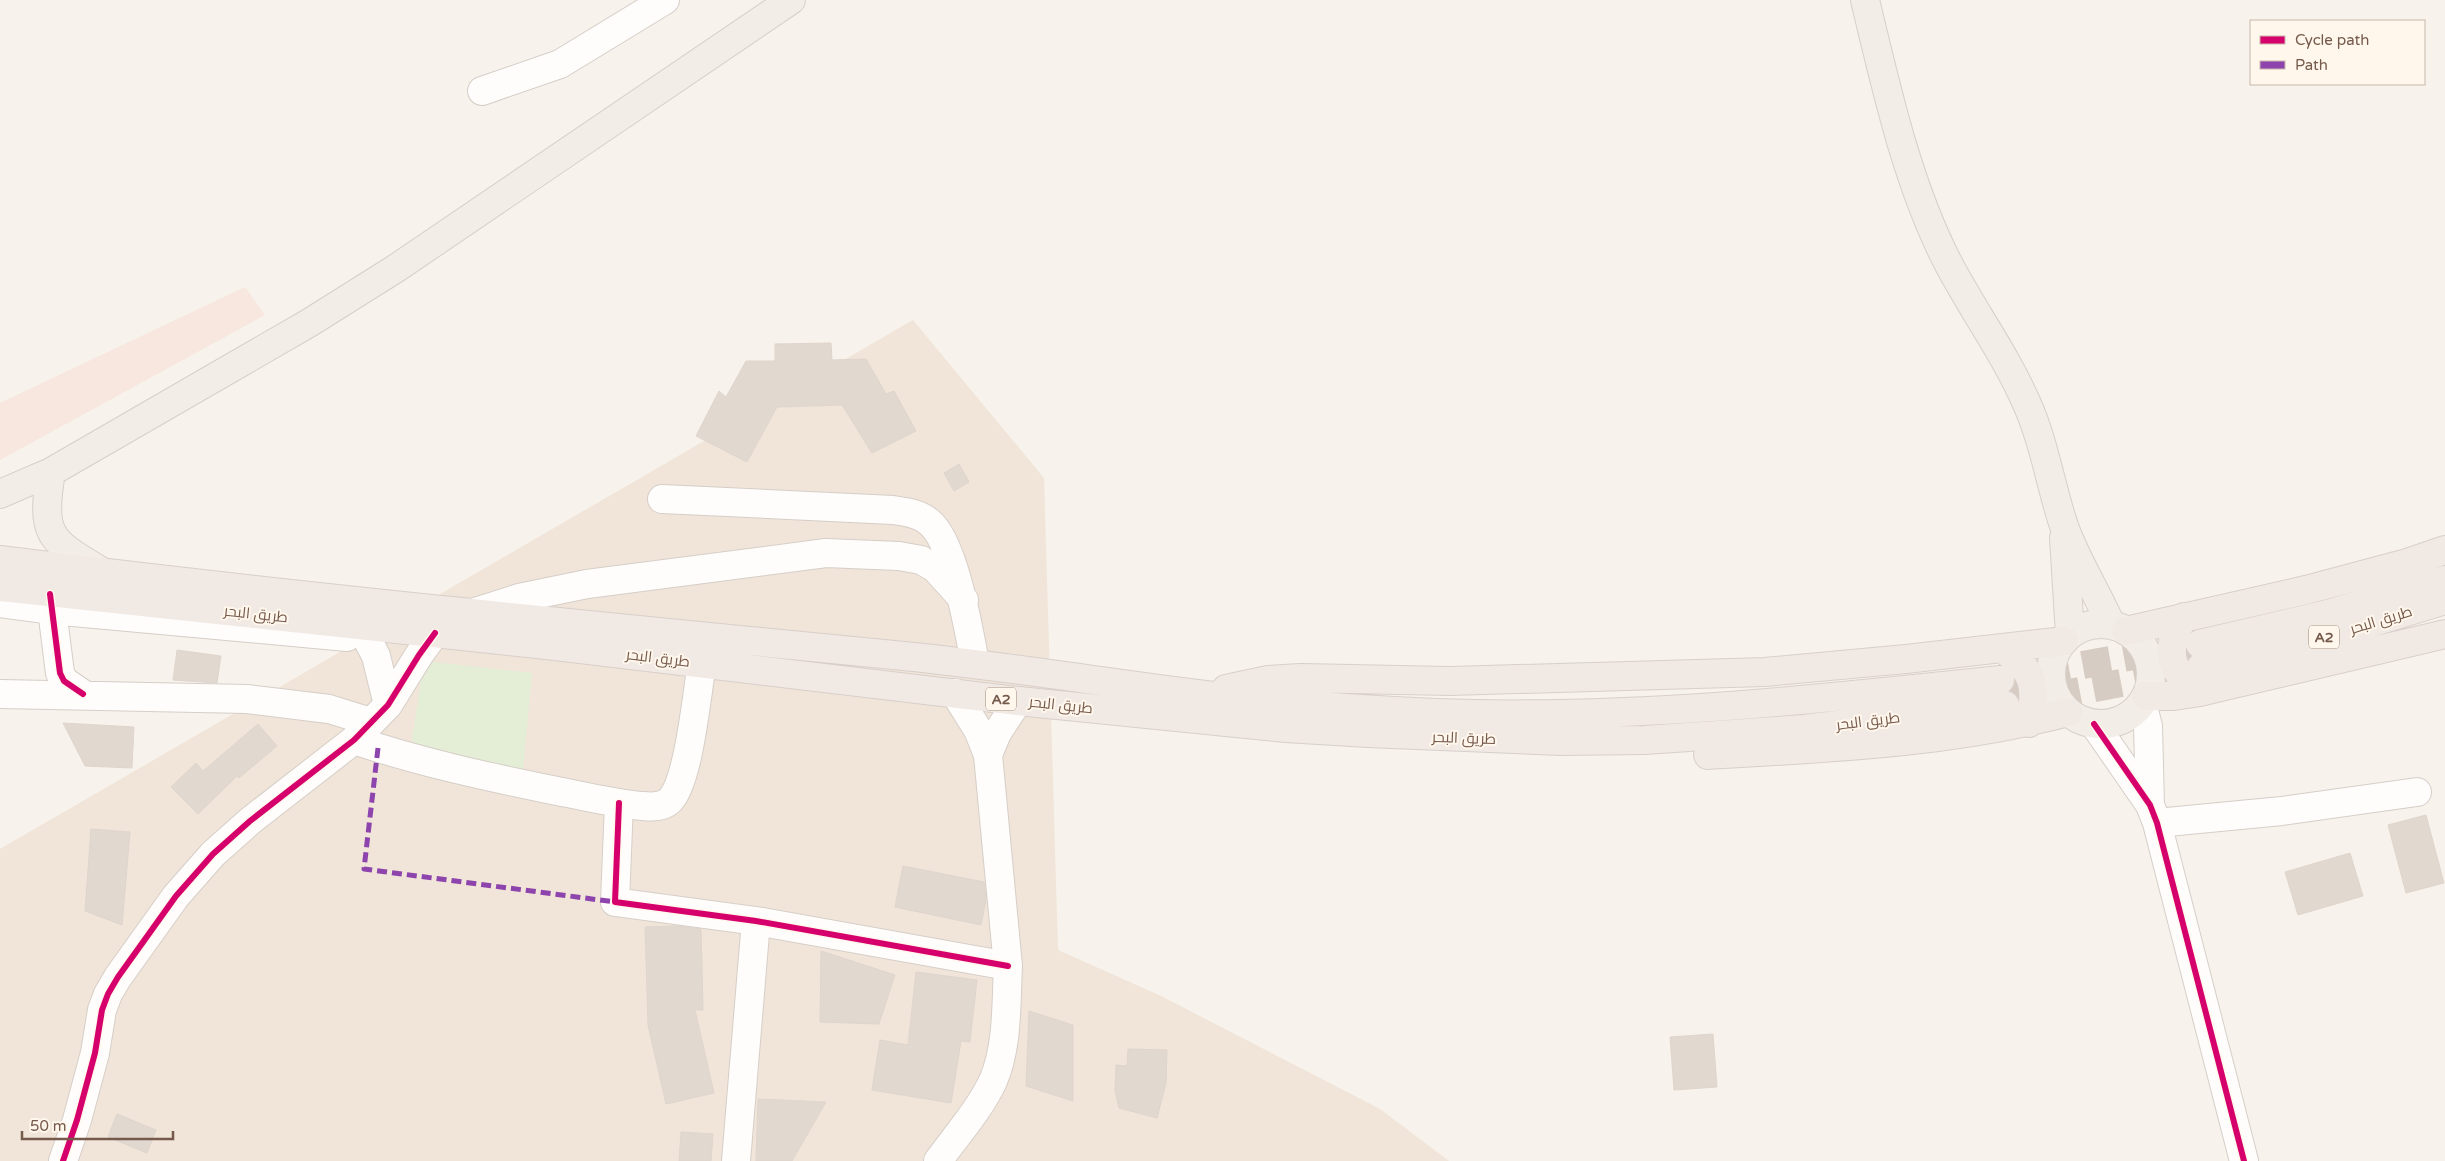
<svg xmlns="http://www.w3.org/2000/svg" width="2445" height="1161" viewBox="0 0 2445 1161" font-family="'Varela Round',Cairo,sans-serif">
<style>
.residential{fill:#f0e5d8}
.commercial{fill:#f7e7df}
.green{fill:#e4edd6}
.building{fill:#e1d8d0;stroke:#e0d5cd}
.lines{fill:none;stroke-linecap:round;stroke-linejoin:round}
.highway-tunnel{stroke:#d6ccc3;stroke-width:28;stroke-dasharray:28 14;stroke-linecap:butt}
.minor-casing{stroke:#d6cec8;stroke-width:30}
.major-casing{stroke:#d8cfca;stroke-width:30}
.highway-casing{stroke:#d8cfca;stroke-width:30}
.minor{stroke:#fefdfc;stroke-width:28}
.major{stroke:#f2ede6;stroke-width:28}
.highway{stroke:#f1e9e4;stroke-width:28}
.quiet{stroke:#8e44ad;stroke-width:5;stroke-dasharray:10 5;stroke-linecap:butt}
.cycleway-casing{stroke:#fff7ec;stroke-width:9}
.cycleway{stroke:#d6006c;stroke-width:6}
.labels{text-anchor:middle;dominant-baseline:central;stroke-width:4;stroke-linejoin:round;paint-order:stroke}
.shield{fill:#fff7ec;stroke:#9e887b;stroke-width:1}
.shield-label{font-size:14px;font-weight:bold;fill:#75594b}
.street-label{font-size:15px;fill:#75594b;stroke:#fff7ec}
</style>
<rect width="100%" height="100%" fill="#f7f2eb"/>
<path class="residential" d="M 913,320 L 1044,478 L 1058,950 L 1161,996 L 1380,1109 L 1449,1161 L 0,1161 L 0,849 Z"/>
<path class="commercial" d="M 245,287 L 265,315 L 0,460 L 0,403 Z"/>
<path class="green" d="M 424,661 L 532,673 L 523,771 L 410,752 Z"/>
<path class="building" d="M 831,343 L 832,360 L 866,359 L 886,394 L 894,391 L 916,431 L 872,453 L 842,405 L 777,407 L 747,462 L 696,436 L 719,391 L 726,397 L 746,361 L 775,361 L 775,344 Z
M 959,464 L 969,482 L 954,491 L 944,473 Z
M 177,650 L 221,656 L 217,683 L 173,680 Z
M 63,723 L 134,727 L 132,768 L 85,766 Z
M 258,724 L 277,746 L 239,778 L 237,776 L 198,814 L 171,787 L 196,763 L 203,771 Z
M 2426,815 L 2444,883 L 2406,893 L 2388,825 Z
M 91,829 L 130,832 L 122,925 L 85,911 Z
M 2350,853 L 2363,896 L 2298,915 L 2285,872 Z
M 903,866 L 984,882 L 986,900 L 981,925 L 895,907 Z
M 676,926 L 701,929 L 703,1010 L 695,1010 L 714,1093 L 666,1104 L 648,1025 L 645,927 Z
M 821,951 L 895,975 L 879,1024 L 820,1022 Z
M 916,972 L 977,980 L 970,1042 L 961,1041 L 951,1103 L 872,1090 L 880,1040 L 908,1045 Z
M 1029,1011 L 1073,1025 L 1073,1101 L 1026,1086 Z
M 1713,1034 L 1717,1087 L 1674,1090 L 1670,1037 Z
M 1128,1049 L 1167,1050 L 1166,1083 L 1157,1118 L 1119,1108 L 1115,1091 L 1116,1065 L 1127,1066 Z
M 758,1099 L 826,1102 L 792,1161 L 756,1161 Z
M 117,1114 L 156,1130 L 147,1153 L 108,1137 Z
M 681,1132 L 713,1134 L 711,1161 L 679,1161 Z"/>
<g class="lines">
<path class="highway-tunnel" d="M 2000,680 L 2194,645
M 2011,704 L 2200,668"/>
<defs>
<path id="minor" d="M 482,91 L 560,64 L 665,0
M 662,499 L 893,510 C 905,512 919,513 929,522 C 954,541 969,631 975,663
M 50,594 L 60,673 L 64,681 L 83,694
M 0,603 L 51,610 L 347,637
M 469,614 L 519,598 L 587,584 L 826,553 L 899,556 L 921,560 L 935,568 L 964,600
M 360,625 L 376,656 L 388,705
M 0,694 L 247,699 L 329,709 L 371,722
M 2142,703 L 2148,726 L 2150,805
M 2094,724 L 2150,805 L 2157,823 L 2244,1161
M 354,740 C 419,762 488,777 557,791 C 585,796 614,804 643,806 C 652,807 665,807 671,799 C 689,779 697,693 702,663
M 988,755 L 997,733 L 1018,701
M 619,803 L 615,902 L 756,921 L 1008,966
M 2157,823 L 2282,811 L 2417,792
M 63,1161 L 77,1120 L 95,1053 L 102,1010 L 108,994 L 118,977 L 176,896 L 213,854 L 250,821 L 354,740 L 388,705 L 419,655 L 435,633
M 736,1161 L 756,921
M 938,1161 C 956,1136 980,1109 993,1081 C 1008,1047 1006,1003 1008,966 L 988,755 L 978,730 L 955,693"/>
<path id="major" d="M 1865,0 C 1886,87 1906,179 1946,259 C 1971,308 2005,353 2027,404 C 2044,442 2050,483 2063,523 C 2074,557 2097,592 2111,625
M 51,472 C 40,538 51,541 104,573
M 0,494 L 51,472 L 309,323 L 395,269 L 791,0
M 2064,538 L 2070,635
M2051 674a50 50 0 1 1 100 0a50 50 0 1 1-100 0Z"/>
<path id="highway" d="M 0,560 C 297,597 596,626 894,655 C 998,665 1101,682 1205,695 C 1281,704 1359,710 1436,713 C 1625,720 1813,700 2000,680
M 0,587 L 555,646 L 1018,701 L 1286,728 L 1368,733 L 1560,741 L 1645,740 L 1804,729 L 2005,705
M 2184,617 C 2164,647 2168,673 2200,692
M 2126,631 L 2306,590 L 2407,563 L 2445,550
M 2200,644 L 2324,615 L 2445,580
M 2001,648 C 2033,669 2039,685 2029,723
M 2201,667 L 2308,642 L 2445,600
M 1226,689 L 1268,680 L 1301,678 L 1450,681 L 1765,672 L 1906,659 L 2064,641
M 2146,696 L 2174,696 L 2200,692 L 2445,634
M 1708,755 C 1828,748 1952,743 2068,712"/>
</defs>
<use href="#minor" class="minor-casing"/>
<use href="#major" class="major-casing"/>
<use href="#highway" class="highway-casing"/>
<use href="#minor" class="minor"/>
<use href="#major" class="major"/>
<use href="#highway" class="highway"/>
<path class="quiet" d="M 378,748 L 364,869 L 615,902"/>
<defs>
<path id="cycleway" d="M 50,594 L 60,673 L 64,681 L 83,694
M 2094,724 L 2150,805 L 2157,823 L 2244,1161
M 619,803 L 615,902 L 756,921 L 1008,966
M 63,1161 L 77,1120 L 95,1053 L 102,1010 L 108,994 L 118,977 L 176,896 L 213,854 L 250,821 L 354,740 L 388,705 L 419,655 L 435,633"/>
</defs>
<use href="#cycleway" class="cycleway-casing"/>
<use href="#cycleway" class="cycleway"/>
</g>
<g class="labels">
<g class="shield">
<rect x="2309" y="625.5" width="30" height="23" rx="4"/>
<rect x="986" y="687.5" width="30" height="23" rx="4"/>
</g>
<g class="shield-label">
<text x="2324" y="637">A2</text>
<text x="1001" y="699">A2</text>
</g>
<g class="street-label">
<text transform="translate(256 614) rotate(6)">طريق البحر</text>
<text transform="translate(2381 620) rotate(-17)">طريق البحر</text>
<text transform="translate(658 658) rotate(7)">طريق البحر</text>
<text transform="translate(1061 705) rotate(6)">طريق البحر</text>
<text transform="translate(1868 721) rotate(-7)">طريق البحر</text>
<text transform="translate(1464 738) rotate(2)">طريق البحر</text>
</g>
</g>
<rect x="2250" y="20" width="175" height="65" fill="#fff7ec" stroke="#c8b8ac"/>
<rect x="2260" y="36" width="25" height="8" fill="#d6006c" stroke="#c8b8ac"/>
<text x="2295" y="45" font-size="15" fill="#75594b">Cycle path</text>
<rect x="2260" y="61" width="25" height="8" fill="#8e44ad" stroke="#c8b8ac"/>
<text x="2295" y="70" font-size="15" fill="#75594b">Path</text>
<path d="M22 1131v8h151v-8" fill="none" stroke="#75594b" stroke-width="2.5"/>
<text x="30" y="1131" font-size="15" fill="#75594b" stroke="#fff7ec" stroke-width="4" paint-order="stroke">50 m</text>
</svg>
